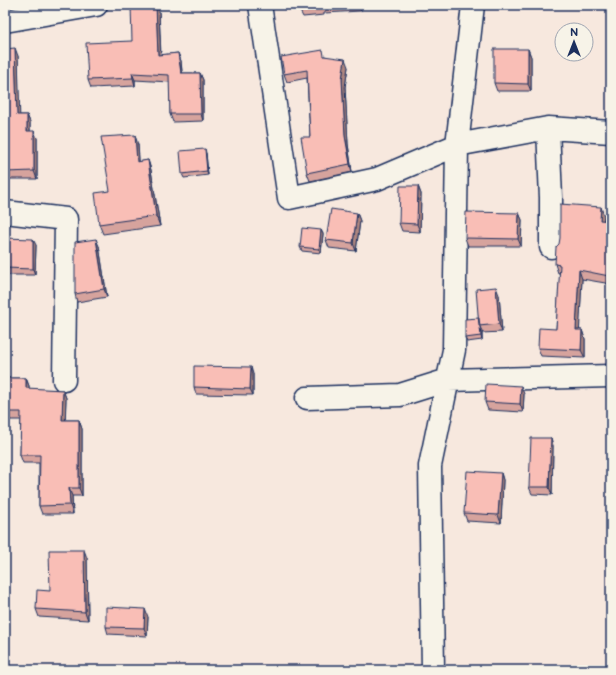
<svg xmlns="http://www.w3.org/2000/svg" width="616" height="675" viewBox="0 0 616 675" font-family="'Balsamiq Sans',sans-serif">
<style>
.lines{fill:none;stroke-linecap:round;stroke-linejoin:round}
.minor-casing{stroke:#1b2f5e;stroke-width:25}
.minor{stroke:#f7f3e8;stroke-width:22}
.wall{fill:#d6a39d;stroke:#1b2f5e}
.shaded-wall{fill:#ae857f;stroke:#1b2f5e}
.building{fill:#f9beb6;stroke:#1b2f5e}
</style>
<rect width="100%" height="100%" fill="#f7e8de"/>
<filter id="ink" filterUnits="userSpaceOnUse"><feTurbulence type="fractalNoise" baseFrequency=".025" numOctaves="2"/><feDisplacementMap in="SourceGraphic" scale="8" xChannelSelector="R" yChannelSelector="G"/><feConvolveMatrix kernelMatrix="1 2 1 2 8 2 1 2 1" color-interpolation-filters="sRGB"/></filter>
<g filter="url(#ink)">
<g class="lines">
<defs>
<path id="minor" d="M 260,5 L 289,198 L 377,179 L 457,145 L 548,128 L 611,132
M 5,21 L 96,5
M 548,128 L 551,198 L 551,247
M 5,212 L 66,219 L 64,380
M 307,398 L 400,395 L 448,380 L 611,376
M 433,670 L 430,466 L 454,350 L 457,145 L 473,5"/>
</defs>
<use href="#minor" class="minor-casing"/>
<use href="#minor" class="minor"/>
</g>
<path class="wall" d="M 300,5 L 361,5 L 361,11 L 324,13 L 324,15 L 303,17 L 300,11 Z
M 159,11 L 161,55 L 178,53 L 181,61 L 182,73 L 200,73 L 203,80 L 203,121 L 173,122 L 170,114 L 170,82 L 135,80 L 135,86 L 91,88 L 88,80 L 132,41 Z
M 5,49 L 18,56 L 19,115 L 27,115 L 30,122 L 30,131 L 37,138 L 37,179 L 5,179 Z
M 528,49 L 531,57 L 531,91 L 497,91 L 494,83 Z
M 325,56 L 348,67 L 345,87 L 348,144 L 352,172 L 310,181 L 307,173 L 310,137 L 307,78 L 287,82 L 284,74 Z
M 138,145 L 139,162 L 148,160 L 151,170 L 160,226 L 103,234 L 99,224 L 110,191 Z
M 206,153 L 208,175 L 184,178 L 182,174 Z
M 418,186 L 421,194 L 420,232 L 402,231 L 399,223 Z
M 357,213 L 360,221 L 356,251 L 329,248 L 326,240 Z
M 519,213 L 522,220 L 521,246 L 468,246 L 465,238 Z
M 604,216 L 604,220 L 611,221 L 611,284 L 582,279 L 579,330 L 582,330 L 585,339 L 585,358 L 541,356 L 538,348 L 556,329 L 560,273 L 558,273 L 555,264 Z
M 321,230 L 323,234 L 321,253 L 302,251 L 300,247 Z
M 5,238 L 36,245 L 35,275 L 5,275 Z
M 99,246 L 107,297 L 77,302 L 75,294 Z
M 499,295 L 502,332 L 482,333 L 482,331 L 482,340 L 467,342 L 465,338 L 479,318 Z
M 253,374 L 253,395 L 196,394 L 194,387 Z
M 5,378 L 26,378 L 29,386 L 29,389 L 63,390 L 66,398 L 65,420 L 79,420 L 82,429 L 82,496 L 72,496 L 73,514 L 42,514 L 39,506 L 39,463 L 23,463 L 20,455 L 21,420 L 5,420 Z
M 524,394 L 523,412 L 488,410 L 485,402 Z
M 551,438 L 553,446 L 552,495 L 532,494 L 529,487 Z
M 501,473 L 503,480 L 501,523 L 467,521 L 464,513 Z
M 87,558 L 88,620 L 39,617 L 36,609 L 50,591 Z
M 148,617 L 147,636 L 108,634 L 106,627 Z"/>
<path class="shaded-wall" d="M 156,5 L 159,11 L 161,63 L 158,55 Z
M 15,48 L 18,56 L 20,122 L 17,115 Z
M 528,49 L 531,57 L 531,91 L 528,84 Z
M 178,53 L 181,61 L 183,81 L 181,73 Z
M 345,59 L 348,67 L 345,87 L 348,144 L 352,172 L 350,164 L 345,136 L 342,79 Z
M 132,73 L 135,80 L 135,86 L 133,78 Z
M 200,73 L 203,80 L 203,121 L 201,114 Z
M 27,115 L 30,122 L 30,138 L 27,131 Z
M 34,131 L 37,138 L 37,179 L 34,171 Z
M 135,135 L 138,145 L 140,172 L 137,162 Z
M 205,149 L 206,153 L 208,175 L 207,171 Z
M 148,160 L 151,170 L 160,226 L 156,216 Z
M 418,186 L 421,194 L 420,232 L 417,224 Z
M 601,207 L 604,216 L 603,229 L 600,220 Z
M 357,213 L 360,221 L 356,251 L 353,243 Z
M 519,213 L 522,220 L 521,246 L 518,239 Z
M 321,230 L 323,234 L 321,253 L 319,249 Z
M 33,239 L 36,245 L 35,275 L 33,269 Z
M 96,239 L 99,246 L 107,297 L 104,289 Z
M 611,244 L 611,281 L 609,276 Z
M 579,270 L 582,279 L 579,338 L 576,330 Z
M 496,287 L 499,295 L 502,332 L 499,324 Z
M 480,327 L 482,331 L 482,340 L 481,336 Z
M 582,330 L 585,339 L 585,358 L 581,350 Z
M 251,367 L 253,374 L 253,395 L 250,389 Z
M 26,378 L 29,386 L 29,397 L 26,388 Z
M 521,386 L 524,394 L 523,412 L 520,404 Z
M 63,390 L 66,398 L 65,429 L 62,420 Z
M 79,420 L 82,429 L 82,496 L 79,488 Z
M 551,438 L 553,446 L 552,495 L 549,487 Z
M 501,473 L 503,480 L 501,523 L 498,515 Z
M 69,488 L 72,496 L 73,514 L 70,505 Z
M 84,550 L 87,558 L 88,620 L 85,612 Z
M 145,609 L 148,617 L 147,636 L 144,628 Z"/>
<path class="building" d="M 131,5 L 156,5 L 158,55 L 178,53 L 181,73 L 200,73 L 201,114 L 170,114 L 169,75 L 132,73 L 133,78 L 88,80 L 86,43 L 132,41 Z
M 300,5 L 342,5 L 321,7 L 321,9 L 300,11 Z
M 15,48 L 17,115 L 27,115 L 27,131 L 34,131 L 34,171 L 5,172 L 5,49 Z
M 494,49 L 528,49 L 528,84 L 494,83 Z
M 323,50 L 324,56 L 345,59 L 342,79 L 345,136 L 350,164 L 307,173 L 301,137 L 310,137 L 307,70 L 284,74 L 281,57 Z
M 135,135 L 137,162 L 148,160 L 156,216 L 99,224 L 95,193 L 110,191 L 101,137 Z
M 205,149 L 207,171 L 182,174 L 180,151 Z
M 400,186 L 418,186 L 417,224 L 399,223 Z
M 560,204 L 601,207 L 600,220 L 611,221 L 611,244 L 609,276 L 579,270 L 576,330 L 582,330 L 581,350 L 538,348 L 539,328 L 556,329 L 560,265 L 555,264 L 556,247 L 559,244 L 560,238 Z
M 331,209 L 357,213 L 353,243 L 326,240 Z
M 466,212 L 519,213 L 518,239 L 465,238 Z
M 302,228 L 321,230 L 319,249 L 300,247 Z
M 5,238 L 33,239 L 33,269 L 5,268 Z
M 96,239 L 104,289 L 75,294 L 75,242 Z
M 496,287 L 499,324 L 479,326 L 476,289 Z
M 479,318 L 481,336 L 465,338 L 465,319 Z
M 194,366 L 251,367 L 250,389 L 194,387 Z
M 5,378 L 26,378 L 26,388 L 63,390 L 62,420 L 79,420 L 79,488 L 69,488 L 70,505 L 39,506 L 40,455 L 20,455 L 21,412 L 5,412 Z
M 486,384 L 521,386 L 520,404 L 485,402 Z
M 531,438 L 551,438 L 549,487 L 529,487 Z
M 467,471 L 501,473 L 498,515 L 464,513 Z
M 49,550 L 84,550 L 85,612 L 36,609 L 37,590 L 50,591 Z
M 106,607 L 145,609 L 144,628 L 106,627 Z"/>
</g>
<rect width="616" height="675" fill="none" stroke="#f7f3e8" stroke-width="20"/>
<rect x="10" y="10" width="596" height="655" fill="none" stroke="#1b2f5e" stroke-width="1.5" filter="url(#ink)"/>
<g transform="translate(574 42)"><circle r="19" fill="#f7f3e8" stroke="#9fa5b1"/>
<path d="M0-3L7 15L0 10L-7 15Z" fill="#1b2f5e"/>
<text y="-6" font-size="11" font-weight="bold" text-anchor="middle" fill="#1b2f5e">N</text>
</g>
</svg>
